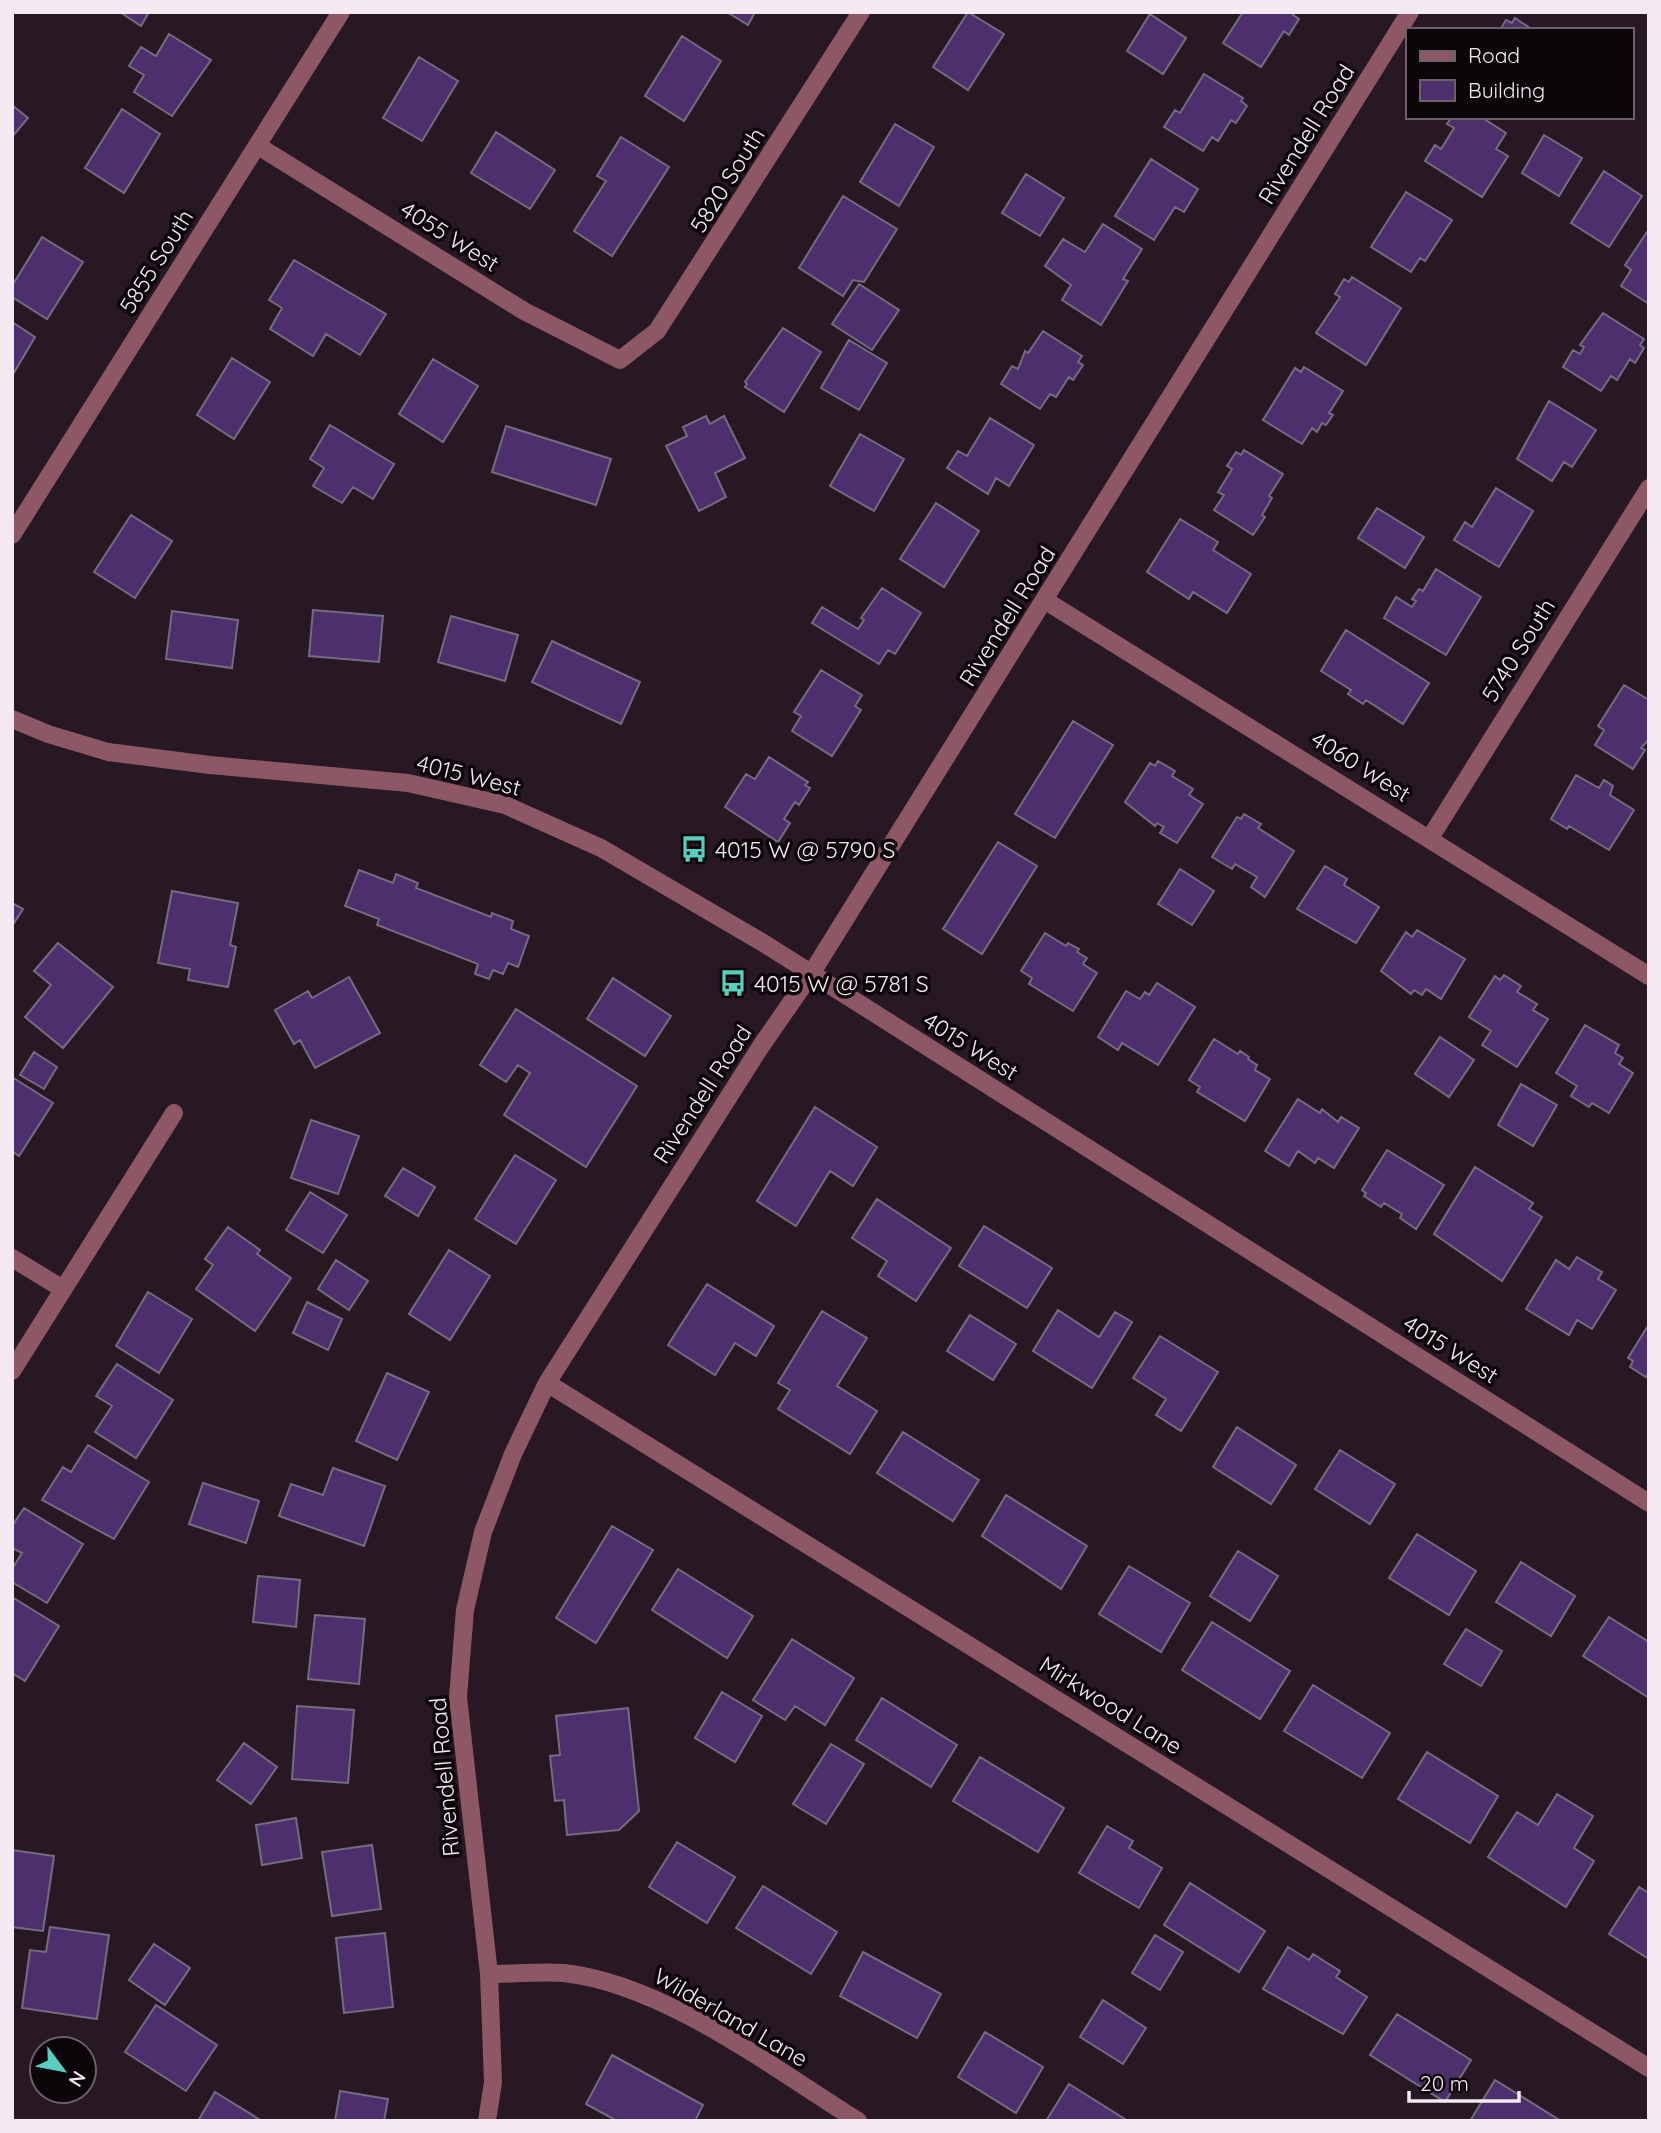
<svg xmlns="http://www.w3.org/2000/svg" width="1661" height="2133" viewBox="0 0 1661 2133" font-family="Quicksand,sans-serif">
<style>
.building{fill:#4c2f6c;stroke:#746c80;stroke-width:2}
.lines{fill:none;stroke-linecap:round;stroke-linejoin:round}
.minor{stroke:#8e5765;stroke-width:18}
.tertiary{stroke:#8e5765;stroke-width:18}
.labels{text-anchor:middle;dominant-baseline:central;stroke-width:7;stroke-linejoin:round;paint-order:stroke}
.street-label{font-size:23px;fill:#f5eaf2;stroke:#0c060a}
.poi-label{font-size:23px;fill:#f5eaf2;stroke:#0c060a;text-anchor:start}
</style>
<rect width="100%" height="100%" fill="#271824"/>
<path class="building" d="M 120,12 L 149,12 L 141,26 Z
M 727,12 L 755,12 L 748,25 Z
M 968,12 L 1004,34 L 968,90 L 933,67 Z
M 1243,12 L 1295,12 L 1293,15 L 1299,19 L 1289,35 L 1284,31 L 1261,67 L 1223,43 Z
M 1150,14 L 1186,38 L 1163,74 L 1127,51 Z
M 1515,18 L 1533,30 L 1500,30 L 1506,20 L 1512,23 Z
M 169,34 L 211,60 L 172,116 L 134,92 L 144,75 L 129,66 L 141,47 L 156,56 Z
M 682,36 L 721,61 L 684,121 L 645,96 Z
M 419,57 L 458,81 L 422,141 L 383,118 Z
M 1204,74 L 1243,98 L 1241,101 L 1247,106 L 1236,123 L 1231,120 L 1218,141 L 1212,137 L 1203,151 L 1164,127 L 1175,110 L 1180,113 Z
M 12,105 L 28,118 L 12,137 Z
M 122,109 L 160,134 L 124,193 L 85,168 Z
M 1452,117 L 1481,117 L 1506,133 L 1496,149 L 1508,156 L 1482,197 L 1425,161 L 1435,145 L 1441,149 L 1454,128 L 1447,124 Z
M 895,124 L 934,147 L 899,206 L 860,182 Z
M 496,132 L 555,170 L 530,209 L 471,173 Z
M 1544,135 L 1582,158 L 1559,196 L 1522,173 Z
M 621,137 L 669,167 L 612,256 L 574,231 L 606,181 L 597,176 Z
M 1151,159 L 1198,189 L 1184,212 L 1175,207 L 1154,240 L 1115,216 Z
M 1604,171 L 1642,196 L 1609,247 L 1571,223 Z
M 1026,174 L 1064,198 L 1040,236 L 1002,213 Z
M 1406,192 L 1452,220 L 1425,261 L 1420,258 L 1411,272 L 1371,247 Z
M 843,196 L 897,229 L 864,282 L 853,280 L 843,296 L 799,268 Z
M 1103,224 L 1142,249 L 1123,279 L 1128,281 L 1101,325 L 1062,300 L 1071,285 L 1045,266 L 1063,239 L 1085,252 Z
M 1649,229 L 1649,304 L 1621,286 L 1631,270 L 1625,265 Z
M 42,237 L 83,262 L 47,319 L 12,297 L 12,286 Z
M 294,260 L 386,314 L 360,355 L 326,334 L 313,356 L 270,329 L 282,308 L 269,300 Z
M 1352,277 L 1401,308 L 1366,365 L 1316,333 L 1340,297 L 1335,294 L 1344,279 L 1349,282 Z
M 859,284 L 899,310 L 872,350 L 832,324 Z
M 1603,313 L 1644,339 L 1640,345 L 1644,348 L 1635,363 L 1630,359 L 1617,380 L 1611,376 L 1601,391 L 1563,367 L 1573,350 L 1580,354 L 1584,347 L 1580,345 Z
M 12,322 L 35,337 L 12,376 Z
M 783,328 L 821,352 L 784,412 L 745,387 L 747,384 L 745,382 Z
M 1043,331 L 1082,356 L 1078,362 L 1083,365 L 1073,380 L 1069,377 L 1056,397 L 1050,394 L 1040,409 L 1001,384 L 1012,366 L 1018,369 L 1025,351 L 1028,353 Z
M 849,340 L 887,363 L 859,410 L 821,388 Z
M 232,358 L 270,382 L 234,439 L 197,415 Z
M 433,359 L 478,386 L 443,442 L 399,414 Z
M 1304,367 L 1343,391 L 1329,413 L 1333,415 L 1326,425 L 1322,423 L 1317,432 L 1312,428 L 1302,444 L 1263,420 L 1295,368 L 1301,372 Z
M 1549,401 L 1596,430 L 1572,467 L 1564,462 L 1552,481 L 1517,459 Z
M 706,416 L 710,424 L 724,416 L 745,458 L 715,473 L 726,497 L 699,511 L 666,446 L 687,436 L 683,427 Z
M 990,418 L 1034,445 L 1009,486 L 996,478 L 988,494 L 947,468 L 958,451 L 967,456 Z
M 330,425 L 394,464 L 373,499 L 353,487 L 342,503 L 313,486 L 324,468 L 310,459 Z
M 506,426 L 611,459 L 596,505 L 492,472 Z
M 860,434 L 904,459 L 874,511 L 830,486 Z
M 1244,450 L 1283,474 L 1269,496 L 1272,498 L 1262,515 L 1265,517 L 1253,535 L 1214,510 L 1224,495 L 1218,492 L 1232,469 L 1227,466 L 1236,452 L 1241,455 Z
M 1496,488 L 1533,511 L 1499,567 L 1454,540 L 1465,522 L 1472,527 Z
M 936,503 L 979,531 L 944,587 L 900,559 Z
M 1377,508 L 1424,537 L 1405,568 L 1358,538 Z
M 131,515 L 172,541 L 135,598 L 94,572 Z
M 1180,519 L 1218,542 L 1213,550 L 1251,574 L 1227,613 L 1193,592 L 1189,599 L 1147,572 Z
M 1436,569 L 1481,597 L 1446,655 L 1384,618 L 1396,597 L 1412,607 L 1416,601 L 1412,599 L 1419,589 L 1423,591 Z
M 882,588 L 921,613 L 895,654 L 888,650 L 879,664 L 812,623 L 822,607 L 858,629 L 864,620 L 861,618 Z
M 313,610 L 383,616 L 379,662 L 309,656 Z
M 172,611 L 238,620 L 232,668 L 166,659 Z
M 451,616 L 518,635 L 505,681 L 438,662 Z
M 1346,630 L 1429,683 L 1403,724 L 1366,700 L 1363,704 L 1348,694 L 1351,690 L 1321,671 Z
M 552,641 L 640,682 L 621,724 L 532,682 Z
M 821,670 L 862,695 L 855,706 L 861,710 L 832,756 L 792,731 L 801,716 L 794,712 Z
M 1624,685 L 1649,700 L 1649,739 L 1641,748 L 1645,750 L 1633,769 L 1595,745 L 1604,730 L 1598,726 Z
M 1073,721 L 1113,745 L 1055,838 L 1015,814 Z
M 769,757 L 808,782 L 805,785 L 810,788 L 799,805 L 795,802 L 784,819 L 790,823 L 778,842 L 725,807 L 746,774 L 755,779 Z
M 1158,761 L 1175,771 L 1172,776 L 1193,789 L 1189,795 L 1203,804 L 1177,843 L 1160,833 L 1164,827 L 1157,823 L 1155,826 L 1125,802 L 1150,763 L 1155,766 Z
M 1576,775 L 1599,788 L 1604,780 L 1613,786 L 1610,795 L 1634,810 L 1609,850 L 1569,826 L 1567,829 L 1551,819 Z
M 1244,814 L 1261,824 L 1258,828 L 1294,851 L 1265,897 L 1251,887 L 1257,877 L 1235,864 L 1232,869 L 1212,857 L 1237,817 L 1241,819 Z
M 998,842 L 1037,866 L 982,954 L 943,929 Z
M 1325,866 L 1347,879 L 1344,885 L 1379,907 L 1356,943 L 1297,909 Z
M 1180,869 L 1214,891 L 1192,925 L 1158,904 Z
M 359,870 L 393,883 L 396,874 L 418,883 L 416,888 L 491,917 L 492,913 L 513,921 L 511,929 L 529,936 L 518,967 L 508,963 L 503,974 L 493,970 L 489,979 L 475,974 L 478,964 L 377,925 L 379,919 L 345,906 Z
M 172,891 L 238,903 L 230,945 L 236,947 L 228,987 L 188,980 L 190,969 L 158,963 Z
M 12,903 L 23,909 L 12,926 Z
M 1417,930 L 1465,959 L 1441,999 L 1426,989 L 1422,995 L 1414,990 L 1411,994 L 1381,971 L 1406,932 L 1412,937 Z
M 1045,933 L 1066,946 L 1068,943 L 1079,949 L 1077,952 L 1087,958 L 1083,964 L 1097,973 L 1073,1011 L 1029,984 L 1032,978 L 1021,971 Z
M 58,943 L 113,987 L 63,1048 L 25,1017 L 51,985 L 34,971 Z
M 1504,975 L 1521,986 L 1517,992 L 1537,1004 L 1533,1010 L 1548,1019 L 1517,1067 L 1482,1045 L 1491,1031 L 1469,1017 L 1495,976 L 1500,980 Z
M 349,977 L 380,1033 L 315,1068 L 300,1040 L 294,1044 L 275,1010 L 308,991 L 312,998 Z
M 613,978 L 671,1016 L 645,1056 L 587,1019 Z
M 1157,983 L 1195,1007 L 1158,1065 L 1122,1043 L 1118,1050 L 1098,1037 L 1126,991 L 1140,999 L 1145,992 L 1149,995 Z
M 516,1009 L 637,1086 L 586,1167 L 504,1115 L 530,1073 L 518,1065 L 506,1082 L 480,1065 Z
M 1585,1025 L 1619,1045 L 1615,1053 L 1623,1058 L 1619,1064 L 1633,1073 L 1609,1113 L 1592,1103 L 1589,1107 L 1571,1096 L 1577,1086 L 1556,1073 Z
M 1440,1037 L 1474,1060 L 1449,1097 L 1415,1074 Z
M 1214,1039 L 1238,1054 L 1240,1051 L 1249,1057 L 1248,1059 L 1257,1065 L 1255,1070 L 1270,1079 L 1245,1121 L 1197,1092 L 1200,1087 L 1189,1080 Z
M 34,1052 L 57,1067 L 44,1089 L 20,1075 Z
M 12,1077 L 53,1103 L 19,1156 L 12,1151 Z
M 1521,1084 L 1557,1105 L 1533,1146 L 1498,1125 Z
M 1298,1099 L 1320,1113 L 1322,1109 L 1338,1122 L 1341,1117 L 1359,1128 L 1334,1168 L 1318,1158 L 1315,1163 L 1298,1151 L 1289,1166 L 1265,1151 Z
M 815,1107 L 877,1147 L 853,1186 L 830,1171 L 796,1226 L 757,1201 Z
M 311,1120 L 359,1136 L 338,1194 L 291,1178 Z
M 1387,1150 L 1444,1185 L 1416,1229 L 1400,1218 L 1402,1214 L 1384,1203 L 1381,1207 L 1364,1196 L 1366,1193 L 1362,1190 Z
M 515,1155 L 556,1180 L 516,1244 L 475,1219 Z
M 1475,1167 L 1533,1203 L 1529,1209 L 1542,1217 L 1502,1281 L 1434,1234 Z
M 403,1168 L 435,1187 L 418,1216 L 385,1196 Z
M 310,1192 L 347,1215 L 323,1253 L 286,1230 Z
M 877,1199 L 951,1248 L 916,1301 L 878,1276 L 887,1261 L 852,1238 Z
M 984,1226 L 1052,1268 L 1027,1308 L 959,1266 Z
M 228,1227 L 260,1250 L 257,1254 L 291,1278 L 255,1331 L 196,1289 L 213,1265 L 205,1259 Z
M 449,1250 L 490,1276 L 450,1340 L 409,1314 Z
M 1577,1257 L 1602,1272 L 1598,1279 L 1616,1290 L 1592,1329 L 1577,1320 L 1569,1335 L 1526,1309 L 1556,1260 L 1569,1269 Z
M 336,1260 L 368,1281 L 349,1310 L 318,1289 Z
M 707,1284 L 774,1326 L 756,1356 L 735,1343 L 715,1375 L 668,1345 Z
M 148,1292 L 192,1319 L 159,1373 L 116,1346 Z
M 307,1302 L 342,1319 L 328,1350 L 293,1333 Z
M 1058,1310 L 1099,1337 L 1115,1312 L 1132,1322 L 1092,1388 L 1033,1351 Z
M 822,1311 L 867,1338 L 837,1386 L 877,1411 L 850,1454 L 778,1409 L 790,1390 L 778,1383 Z
M 970,1315 L 1016,1344 L 993,1380 L 947,1351 Z
M 1649,1324 L 1649,1372 L 1646,1377 L 1630,1367 L 1633,1361 L 1628,1358 Z
M 1160,1336 L 1218,1372 L 1181,1431 L 1156,1415 L 1166,1399 L 1133,1378 Z
M 117,1364 L 173,1400 L 136,1458 L 95,1432 L 112,1406 L 96,1396 Z
M 387,1373 L 429,1392 L 397,1460 L 356,1441 Z
M 1237,1427 L 1296,1465 L 1271,1504 L 1213,1467 Z
M 903,1432 L 979,1480 L 953,1521 L 877,1473 Z
M 88,1445 L 149,1482 L 114,1539 L 42,1500 L 63,1467 L 71,1472 Z
M 1340,1450 L 1395,1484 L 1370,1524 L 1315,1489 Z
M 333,1468 L 385,1486 L 364,1546 L 279,1516 L 291,1484 L 323,1495 Z
M 203,1483 L 259,1501 L 246,1543 L 189,1524 Z
M 1006,1495 L 1087,1546 L 1061,1589 L 982,1536 Z
M 24,1508 L 83,1544 L 47,1603 L 12,1582 L 12,1569 L 22,1553 L 12,1548 L 12,1526 Z
M 612,1526 L 653,1550 L 596,1643 L 556,1618 Z
M 1417,1534 L 1476,1571 L 1449,1615 L 1389,1578 Z
M 1238,1551 L 1278,1576 L 1250,1621 L 1210,1596 Z
M 1521,1562 L 1575,1596 L 1551,1636 L 1496,1602 Z
M 1129,1566 L 1190,1603 L 1161,1652 L 1099,1614 Z
M 678,1569 L 753,1616 L 727,1658 L 652,1610 Z
M 258,1576 L 300,1580 L 296,1627 L 253,1622 Z
M 12,1597 L 59,1626 L 25,1681 L 12,1673 Z
M 315,1615 L 365,1619 L 359,1684 L 308,1679 Z
M 1609,1617 L 1649,1642 L 1649,1698 L 1583,1656 Z
M 1212,1622 L 1290,1671 L 1260,1719 L 1182,1670 Z
M 1466,1629 L 1502,1651 L 1481,1686 L 1444,1664 Z
M 792,1639 L 854,1678 L 825,1725 L 795,1706 L 785,1720 L 753,1700 Z
M 1313,1685 L 1390,1733 L 1362,1778 L 1284,1731 Z
M 722,1692 L 762,1716 L 735,1762 L 695,1738 Z
M 882,1698 L 957,1745 L 931,1787 L 856,1740 Z
M 297,1706 L 354,1710 L 348,1783 L 292,1779 Z
M 628,1708 L 639,1811 L 619,1830 L 567,1835 L 564,1800 L 555,1801 L 550,1756 L 560,1755 L 556,1716 Z
M 244,1743 L 277,1767 L 251,1804 L 217,1780 Z
M 831,1744 L 864,1764 L 826,1824 L 793,1804 Z
M 1427,1752 L 1498,1796 L 1470,1843 L 1398,1799 Z
M 980,1757 L 1064,1808 L 1038,1852 L 953,1801 Z
M 1557,1794 L 1593,1816 L 1574,1848 L 1594,1861 L 1566,1907 L 1488,1857 L 1517,1812 L 1538,1825 Z
M 296,1818 L 302,1858 L 262,1865 L 256,1825 Z
M 1107,1826 L 1133,1841 L 1129,1848 L 1162,1868 L 1139,1908 L 1079,1873 Z
M 677,1842 L 735,1877 L 707,1923 L 649,1887 Z
M 372,1845 L 381,1909 L 332,1916 L 322,1852 Z
M 12,1850 L 54,1856 L 43,1931 L 12,1927 Z
M 1190,1883 L 1265,1931 L 1239,1972 L 1164,1925 Z
M 763,1886 L 837,1932 L 811,1974 L 736,1928 Z
M 1639,1887 L 1649,1893 L 1649,1959 L 1609,1934 Z
M 50,1927 L 109,1935 L 97,2019 L 22,2008 L 30,1950 L 46,1952 Z
M 385,1933 L 393,2007 L 344,2013 L 336,1938 Z
M 1155,1935 L 1183,1952 L 1160,1990 L 1132,1973 Z
M 154,1944 L 190,1968 L 165,2005 L 129,1980 Z
M 1288,1947 L 1309,1960 L 1313,1954 L 1340,1971 L 1336,1977 L 1367,1997 L 1343,2034 L 1263,1989 Z
M 863,1952 L 941,1994 L 917,2038 L 840,1996 Z
M 1103,2000 L 1146,2028 L 1123,2064 L 1080,2037 Z
M 156,2005 L 217,2045 L 186,2091 L 125,2052 Z
M 1397,2014 L 1471,2060 L 1445,2102 L 1370,2055 Z
M 985,2032 L 1043,2067 L 1016,2113 L 958,2077 Z
M 612,2055 L 703,2105 L 695,2121 L 617,2121 L 586,2104 Z
M 1495,2080 L 1561,2121 L 1470,2121 Z
M 1069,2084 L 1128,2121 L 1046,2121 Z
M 340,2091 L 388,2099 L 384,2121 L 335,2121 Z
M 215,2092 L 262,2121 L 198,2121 Z"/>
<g class="lines">
<path class="minor" d="M 258,146 L 524,311 L 620,360 L 657,331 L 861,12
M 12,535 L 341,12
M 1046,601 L 1649,976
M 1430,838 L 1649,488
M 12,1258 L 63,1289
M 12,1371 L 174,1113
M 547,1383 L 1649,2068
M 489,1974 C 513,1974 539,1971 564,1973 C 664,1984 773,2068 858,2121
M 487,2121 L 493,2082 L 489,1974 L 458,1697 L 465,1610 L 483,1532 L 513,1454 L 547,1383 L 761,1046 L 811,974 L 1410,12"/>
<path class="tertiary" d="M 12,719 L 48,734 L 108,752 L 210,765 L 408,783 L 505,805 L 601,848 L 765,944 L 1649,1503"/>
</g>
<defs>
<symbol id="bus-bare" viewBox="-9 -9 18 18"><path d="M-5-6H5V4H4V6H2V4H-2V6H-4V4H-5ZM-3.5-4V0h7V-4ZM-3.5 1.2v1.5H-2V1.2ZM2 1.2v1.5H3.5V1.2Z" fill="#5acebe" stroke="#0c060a" stroke-width="2.5" paint-order="stroke"/></symbol>
</defs>
<g fill-rule="evenodd">
<use href="#bus-bare" x="675" y="830" width="38" height="38"/>
<use href="#bus-bare" x="714" y="964" width="38" height="38"/>
</g>
<g class="labels">
<g class="street-label">
<text transform="translate(1306 134) rotate(-58)">Rivendell Road</text>
<text transform="translate(727 180) rotate(-58)">5820 South</text>
<text transform="translate(450 236) rotate(32)">4055 West</text>
<text transform="translate(156 261) rotate(-58)">5855 South</text>
<text transform="translate(1007 616) rotate(-58)">Rivendell Road</text>
<text transform="translate(1518 650) rotate(-58)">5740 South</text>
<text transform="translate(1361 766) rotate(32)">4060 West</text>
<text transform="translate(469 775) rotate(14)">4015 West</text>
<text transform="translate(971 1046) rotate(32)">4015 West</text>
<text transform="translate(702 1094) rotate(-57)">Rivendell Road</text>
<text transform="translate(1451 1349) rotate(32)">4015 West</text>
<text transform="translate(1111 1705) rotate(32)">Mirkwood Lane</text>
<text transform="translate(444 1777) rotate(-95)">Rivendell Road</text>
<text transform="translate(731 2017) rotate(30)">Wilderland Lane</text>
</g>
<g class="poi-label">
<text x="715" y="849">4015 W @ 5790 S</text>
<text x="754" y="983">4015 W @ 5781 S</text>
</g>
</g>
<rect width="1661" height="2133" fill="none" stroke="#f5eaf2" stroke-width="28"/>
<rect x="1406" y="28" width="228" height="91" fill="#0c060a" stroke="#696167" stroke-width="2"/>
<rect x="1420" y="51" width="35" height="10" fill="#8e5765" stroke="#696167" stroke-width="2"/>
<text x="1468" y="63" font-size="21" fill="#f5eaf2">Road</text>
<rect x="1420" y="80" width="35" height="21" fill="#4c2f6c" stroke="#696167" stroke-width="2"/>
<text x="1468" y="98" font-size="21" fill="#f5eaf2">Building</text>
<g transform="translate(63 2070) rotate(122)"><circle r="33" fill="#0c060a" stroke="#696167" stroke-width="2"/>
<path d="M0-5L12 26L0 18L-12 26Z" fill="#5acebe"/>
<text y="-10" font-size="19" font-weight="bold" text-anchor="middle" fill="#f5eaf2">N</text>
</g>
<path d="M1409 2091v10h110v-10" fill="none" stroke="#f5eaf2" stroke-width="3.5"/>
<text x="1420" y="2091" font-size="21" fill="#f5eaf2" stroke="#0c060a" stroke-width="5" paint-order="stroke">20 m</text>
</svg>
